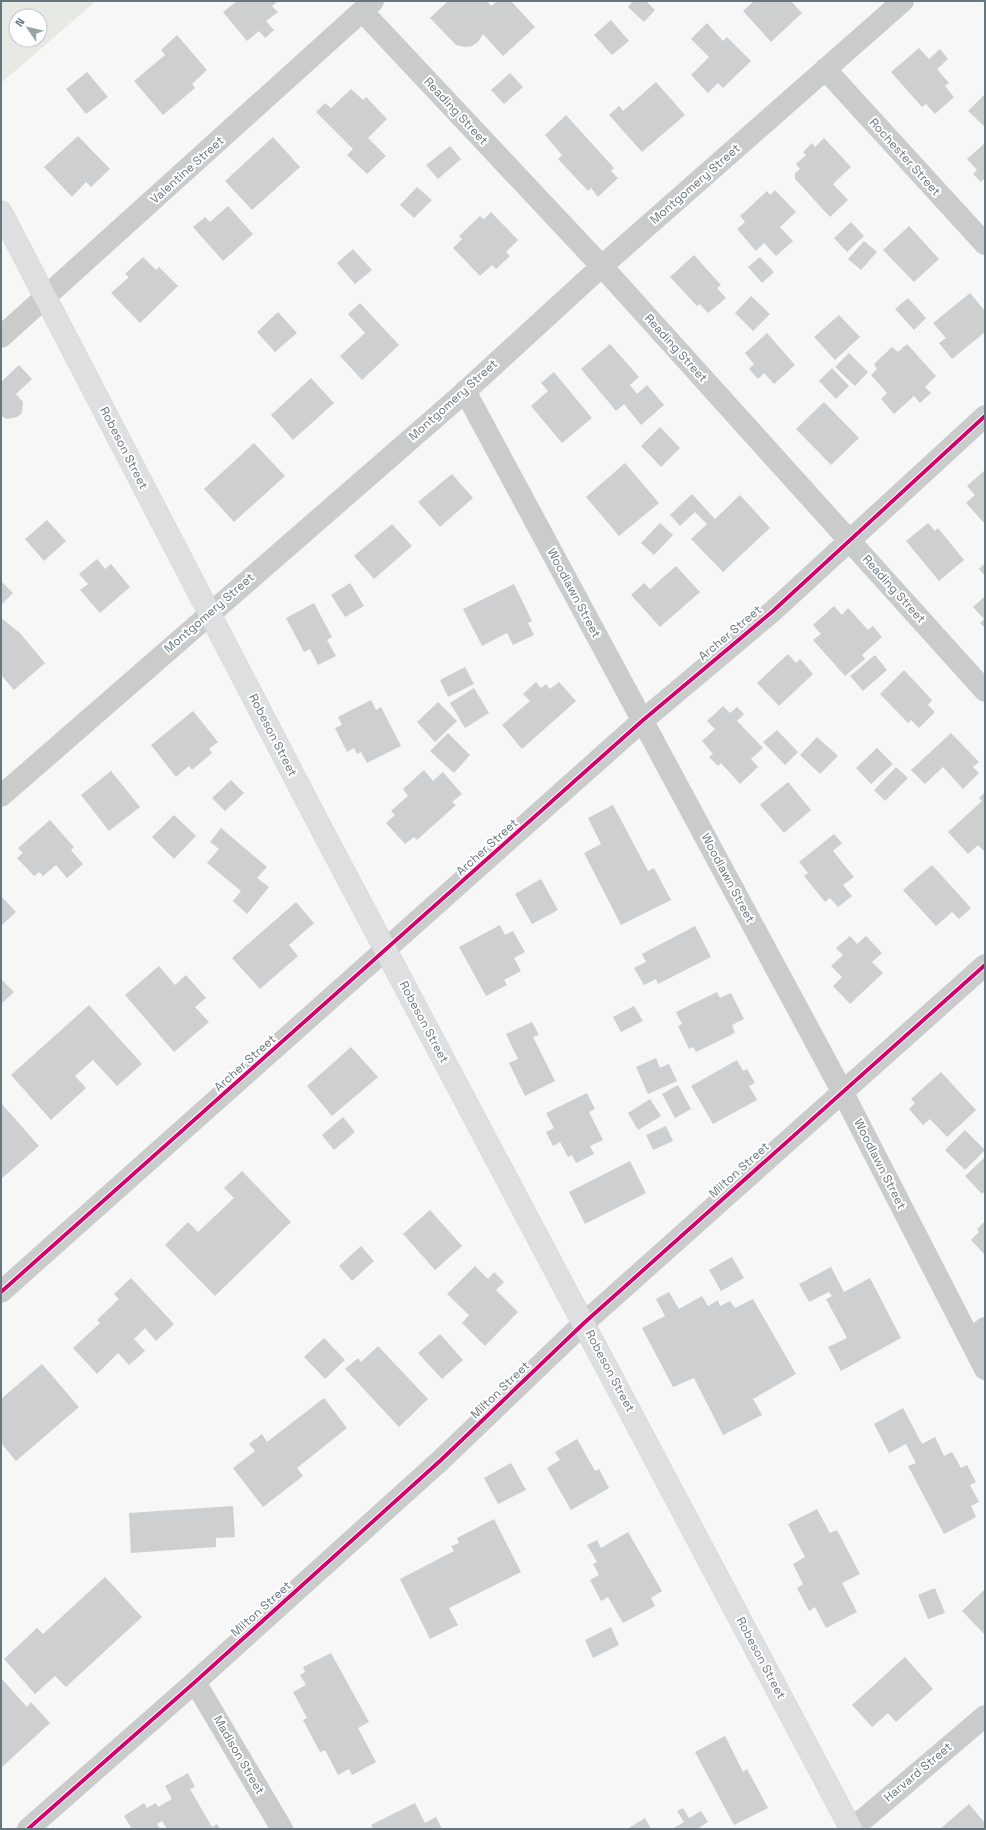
<svg xmlns="http://www.w3.org/2000/svg" width="986" height="1830" viewBox="0 0 986 1830" font-family="'Space Grotesk',sans-serif">
<style>
.green{fill:#e6e9e4;fill-rule:evenodd}
.building{fill:#cecfd0}
.lines{fill:none;stroke-linecap:round;stroke-linejoin:round}
.major-casing{stroke:#d2d3d4;stroke-width:23}
.minor{stroke:#cacccc;stroke-width:22}
.major{stroke:#dedfe0;stroke-width:22}
.cycleway-casing{stroke:#fff;stroke-width:6}
.cycleway{stroke:#d6006c;stroke-width:4}
.labels{text-anchor:middle;dominant-baseline:central;stroke-width:4;stroke-linejoin:round;paint-order:stroke}
.street-label{font-size:12px;fill:#66767e;stroke:#fff}
</style>
<rect width="100%" height="100%" fill="#f7f7f7"/>
<path class="green" d="M 1,1 L 96,1 L 1,83 ZM 16,16 L 40,16 L 40,40 L 16,40 Z"/>
<path class="building" d="M 237,1 L 278,1 L 272,6 L 278,12 L 266,21 L 274,30 L 265,38 L 259,31 L 247,41 L 223,12 Z
M 448,1 L 487,1 L 491,6 L 498,1 L 511,1 L 535,27 L 503,56 L 483,34 L 478,42 L 472,46 L 465,47 L 456,45 L 430,18 Z
M 633,1 L 646,1 L 655,10 L 644,22 L 628,7 Z
M 754,1 L 791,1 L 802,13 L 771,42 L 743,11 Z
M 611,20 L 629,41 L 612,55 L 594,35 Z
M 707,23 L 723,41 L 727,37 L 751,61 L 723,88 L 718,83 L 708,93 L 691,75 L 709,57 L 691,39 Z
M 177,35 L 207,70 L 192,84 L 195,88 L 163,115 L 134,81 L 165,55 L 161,50 Z
M 919,48 L 929,59 L 940,49 L 948,59 L 937,69 L 949,83 L 945,86 L 954,97 L 935,114 L 926,104 L 922,107 L 891,72 Z
M 87,72 L 108,97 L 86,114 L 66,89 Z
M 510,73 L 523,87 L 504,104 L 491,90 Z
M 656,82 L 685,115 L 642,152 L 609,115 L 619,106 L 623,111 Z
M 351,89 L 363,100 L 366,97 L 387,119 L 368,138 L 386,156 L 367,174 L 347,155 L 353,149 L 316,112 L 325,103 L 331,108 Z
M 985,94 L 985,127 L 968,111 Z
M 566,115 L 614,168 L 611,171 L 618,178 L 598,197 L 591,188 L 588,191 L 558,159 L 562,155 L 545,135 Z
M 78,136 L 110,169 L 91,187 L 86,182 L 72,197 L 44,167 Z
M 273,137 L 300,167 L 252,210 L 225,181 Z
M 824,138 L 851,167 L 833,184 L 848,200 L 830,217 L 795,179 L 795,173 L 800,169 L 796,164 L 806,155 L 803,152 L 812,143 L 815,147 Z
M 985,143 L 985,178 L 981,182 L 973,174 L 977,170 L 967,159 Z
M 450,146 L 461,159 L 438,179 L 426,165 Z
M 417,187 L 432,200 L 414,218 L 400,205 Z
M 775,190 L 796,212 L 780,227 L 793,241 L 776,256 L 764,243 L 756,251 L 737,229 L 745,222 L 740,216 L 767,191 L 770,195 Z
M 228,206 L 253,234 L 223,261 L 193,227 L 205,217 L 210,222 Z
M 491,212 L 518,240 L 506,252 L 510,256 L 496,269 L 492,265 L 480,276 L 453,248 L 462,239 L 459,236 L 480,216 L 484,219 Z
M 851,222 L 864,236 L 847,252 L 834,238 Z
M 909,226 L 939,259 L 914,282 L 883,250 Z
M 864,241 L 877,252 L 861,270 L 848,259 Z
M 353,249 L 372,270 L 355,284 L 337,263 Z
M 694,255 L 721,285 L 717,288 L 726,298 L 708,313 L 700,304 L 697,306 L 670,277 Z
M 143,257 L 156,270 L 159,267 L 178,286 L 140,323 L 111,293 L 129,277 L 125,274 Z
M 760,257 L 774,272 L 762,283 L 748,267 Z
M 970,293 L 985,311 L 985,332 L 952,359 L 939,343 L 946,338 L 933,323 Z
M 751,296 L 770,314 L 753,331 L 735,313 Z
M 908,298 L 926,318 L 914,330 L 895,309 Z
M 360,303 L 399,345 L 362,380 L 340,356 L 365,333 L 348,314 Z
M 278,312 L 297,333 L 275,352 L 257,332 Z
M 839,315 L 860,337 L 835,360 L 814,337 Z
M 767,333 L 795,365 L 774,384 L 764,373 L 758,379 L 749,369 L 754,364 L 745,353 Z
M 610,344 L 639,377 L 630,385 L 637,394 L 647,385 L 664,405 L 641,425 L 624,404 L 616,411 L 581,369 Z
M 907,344 L 936,376 L 925,387 L 931,393 L 920,403 L 914,396 L 894,414 L 881,399 L 887,393 L 871,375 L 877,369 L 874,364 L 892,347 L 898,352 Z
M 849,353 L 868,372 L 855,386 L 835,367 Z
M 19,365 L 32,379 L 16,394 L 23,402 L 22,413 L 17,417 L 7,419 L 1,416 L 1,382 Z
M 832,368 L 849,386 L 836,399 L 819,381 Z
M 554,372 L 592,418 L 562,443 L 531,406 L 548,391 L 541,383 Z
M 311,378 L 334,403 L 293,440 L 271,415 Z
M 824,402 L 859,438 L 831,465 L 796,429 Z
M 660,427 L 680,448 L 661,467 L 641,446 Z
M 254,443 L 285,476 L 234,522 L 204,489 Z
M 625,463 L 659,503 L 619,536 L 586,497 Z
M 985,470 L 985,524 L 966,503 L 975,495 L 967,486 Z
M 452,474 L 473,498 L 440,527 L 418,502 Z
M 692,494 L 715,519 L 740,495 L 770,528 L 723,572 L 691,539 L 707,524 L 695,512 L 680,526 L 670,515 Z
M 47,520 L 66,541 L 44,561 L 25,539 Z
M 660,523 L 673,535 L 654,555 L 641,543 Z
M 928,523 L 935,531 L 938,528 L 964,560 L 939,581 L 906,541 Z
M 392,524 L 412,546 L 374,579 L 354,556 Z
M 97,559 L 105,569 L 111,564 L 130,587 L 100,613 L 80,590 L 88,584 L 79,574 Z
M 985,563 L 985,576 L 979,569 Z
M 676,566 L 700,592 L 660,627 L 631,595 L 644,583 L 650,589 Z
M 1,581 L 13,593 L 1,605 Z
M 350,583 L 364,606 L 345,617 L 331,595 Z
M 514,584 L 532,621 L 528,623 L 534,635 L 513,645 L 507,633 L 482,646 L 463,609 Z
M 985,596 L 985,628 L 980,623 L 984,619 L 973,607 Z
M 314,603 L 332,637 L 327,640 L 336,656 L 318,665 L 310,649 L 304,652 L 286,618 Z
M 834,606 L 842,615 L 848,608 L 868,630 L 873,626 L 882,637 L 862,655 L 865,659 L 845,676 L 813,640 L 821,634 L 813,625 Z
M 1,618 L 20,633 L 45,663 L 14,690 L 1,675 Z
M 788,654 L 796,663 L 800,659 L 813,674 L 779,706 L 757,683 Z
M 875,655 L 887,670 L 863,691 L 850,676 Z
M 465,667 L 474,684 L 448,697 L 440,680 Z
M 904,670 L 932,700 L 928,705 L 935,712 L 919,728 L 911,720 L 908,723 L 880,694 Z
M 536,682 L 541,688 L 546,684 L 550,689 L 559,682 L 576,701 L 522,749 L 502,725 L 530,701 L 523,694 Z
M 474,688 L 489,713 L 465,728 L 450,703 Z
M 371,700 L 376,710 L 381,707 L 401,746 L 367,763 L 361,752 L 357,754 L 354,748 L 347,752 L 335,728 L 342,725 L 338,717 Z
M 438,702 L 457,721 L 435,742 L 417,722 Z
M 723,706 L 730,713 L 737,707 L 744,714 L 737,721 L 763,748 L 751,759 L 758,767 L 740,784 L 721,763 L 718,766 L 709,757 L 713,754 L 702,741 L 715,729 L 707,721 Z
M 193,711 L 218,742 L 209,749 L 212,753 L 192,770 L 189,766 L 176,777 L 151,745 Z
M 777,730 L 798,752 L 785,765 L 763,742 Z
M 448,733 L 470,755 L 454,773 L 430,751 Z
M 951,733 L 979,762 L 973,767 L 979,773 L 963,789 L 943,767 L 925,784 L 911,770 Z
M 817,737 L 838,756 L 820,774 L 800,755 Z
M 877,748 L 893,764 L 871,784 L 856,768 Z
M 896,767 L 908,778 L 885,801 L 874,790 Z
M 424,770 L 433,781 L 443,772 L 462,794 L 452,802 L 456,805 L 417,840 L 414,837 L 405,844 L 386,823 L 395,815 L 391,811 L 408,796 L 403,789 Z
M 111,771 L 140,807 L 109,831 L 81,795 Z
M 231,780 L 244,793 L 225,811 L 212,798 Z
M 788,782 L 811,810 L 784,833 L 760,805 Z
M 985,792 L 985,852 L 978,845 L 968,854 L 948,832 L 982,801 L 979,798 Z
M 613,805 L 648,871 L 654,868 L 671,900 L 621,925 L 584,853 L 601,844 L 588,818 Z
M 174,815 L 196,836 L 174,859 L 152,837 Z
M 50,820 L 74,847 L 71,850 L 83,864 L 67,878 L 56,865 L 43,876 L 39,872 L 34,876 L 17,858 L 23,853 L 18,848 Z
M 221,828 L 267,867 L 257,878 L 269,887 L 247,914 L 233,901 L 241,891 L 207,863 L 219,849 L 210,842 Z
M 834,834 L 842,843 L 833,851 L 854,877 L 843,885 L 852,896 L 838,907 L 830,898 L 825,902 L 804,876 L 808,873 L 799,862 Z
M 932,865 L 971,908 L 959,919 L 952,912 L 936,926 L 903,890 Z
M 541,879 L 558,910 L 532,924 L 515,894 Z
M 1,896 L 16,912 L 1,926 Z
M 296,902 L 314,923 L 289,945 L 298,956 L 260,989 L 232,958 Z
M 500,925 L 505,935 L 513,931 L 525,952 L 514,958 L 521,971 L 504,980 L 507,985 L 486,996 L 459,947 Z
M 695,926 L 711,957 L 658,984 L 656,979 L 644,985 L 634,968 L 646,962 L 642,954 Z
M 850,936 L 857,944 L 866,936 L 882,953 L 872,962 L 883,973 L 850,1004 L 833,986 L 842,977 L 831,966 L 843,955 L 836,948 Z
M 159,966 L 175,985 L 186,975 L 206,998 L 195,1007 L 209,1022 L 174,1052 L 125,995 Z
M 1,979 L 14,992 L 1,1004 Z
M 717,992 L 720,998 L 731,993 L 744,1019 L 732,1025 L 735,1033 L 696,1052 L 693,1047 L 689,1049 L 678,1026 L 682,1024 L 676,1012 Z
M 89,1005 L 142,1064 L 117,1086 L 93,1060 L 75,1076 L 86,1088 L 51,1120 L 11,1075 Z
M 634,1006 L 643,1021 L 621,1032 L 613,1017 Z
M 532,1022 L 539,1035 L 533,1037 L 555,1081 L 525,1096 L 509,1063 L 518,1059 L 506,1034 Z
M 351,1047 L 378,1077 L 332,1116 L 307,1086 Z
M 656,1058 L 660,1068 L 669,1064 L 677,1081 L 648,1094 L 636,1067 Z
M 737,1060 L 743,1071 L 747,1069 L 755,1083 L 749,1086 L 757,1100 L 713,1124 L 691,1086 Z
M 941,1072 L 976,1110 L 947,1137 L 930,1119 L 923,1125 L 909,1109 L 915,1103 L 911,1099 Z
M 678,1085 L 691,1109 L 675,1118 L 662,1094 Z
M 587,1093 L 595,1109 L 589,1112 L 603,1140 L 590,1146 L 594,1154 L 576,1163 L 572,1155 L 568,1157 L 560,1142 L 553,1146 L 546,1132 L 554,1128 L 546,1113 Z
M 650,1099 L 661,1116 L 638,1130 L 628,1113 Z
M 1,1103 L 39,1146 L 1,1179 Z
M 343,1117 L 355,1132 L 334,1150 L 322,1135 Z
M 666,1126 L 673,1141 L 653,1150 L 646,1135 Z
M 965,1130 L 985,1150 L 965,1170 L 945,1150 Z
M 985,1157 L 985,1191 L 982,1194 L 965,1176 Z
M 630,1161 L 646,1193 L 585,1224 L 569,1192 Z
M 242,1171 L 291,1222 L 215,1296 L 165,1245 L 188,1222 L 198,1232 L 234,1198 L 224,1188 Z
M 430,1210 L 462,1246 L 435,1270 L 403,1234 Z
M 985,1221 L 985,1255 L 971,1240 L 979,1232 L 977,1229 Z
M 361,1246 L 374,1261 L 352,1281 L 339,1266 Z
M 732,1257 L 744,1278 L 721,1291 L 709,1270 Z
M 475,1266 L 488,1279 L 494,1272 L 504,1282 L 496,1290 L 518,1312 L 485,1346 L 462,1323 L 469,1315 L 447,1294 Z
M 831,1267 L 844,1292 L 870,1278 L 901,1338 L 841,1371 L 828,1347 L 847,1338 L 826,1299 L 832,1296 L 829,1292 L 809,1302 L 799,1284 Z
M 131,1278 L 174,1324 L 156,1341 L 145,1328 L 134,1339 L 145,1351 L 129,1365 L 118,1353 L 97,1374 L 73,1348 L 100,1323 L 97,1320 L 119,1299 L 114,1294 Z
M 669,1292 L 679,1309 L 702,1296 L 708,1306 L 718,1300 L 720,1306 L 730,1301 L 735,1308 L 753,1299 L 796,1374 L 753,1399 L 762,1415 L 723,1435 L 694,1378 L 673,1387 L 642,1328 L 665,1316 L 656,1299 Z
M 440,1334 L 463,1360 L 442,1379 L 418,1353 Z
M 324,1338 L 345,1360 L 325,1379 L 304,1357 Z
M 378,1346 L 428,1399 L 399,1427 L 345,1369 L 358,1358 L 361,1362 Z
M 42,1364 L 79,1407 L 16,1461 L 1,1443 L 1,1399 Z
M 324,1398 L 347,1428 L 297,1468 L 303,1476 L 263,1507 L 233,1468 L 255,1451 L 249,1444 L 262,1434 L 267,1442 Z
M 903,1408 L 922,1444 L 935,1437 L 944,1456 L 952,1452 L 961,1468 L 967,1465 L 976,1482 L 970,1485 L 979,1502 L 971,1506 L 976,1517 L 944,1534 L 908,1466 L 916,1463 L 906,1444 L 889,1453 L 874,1424 Z
M 577,1439 L 595,1471 L 599,1469 L 609,1488 L 571,1510 L 547,1468 L 560,1460 L 555,1452 Z
M 511,1463 L 526,1490 L 498,1504 L 484,1478 Z
M 233,1506 L 235,1537 L 216,1538 L 216,1547 L 131,1553 L 129,1513 Z
M 817,1509 L 830,1533 L 837,1530 L 860,1574 L 842,1583 L 857,1612 L 826,1628 L 815,1607 L 809,1611 L 797,1588 L 803,1584 L 793,1564 L 805,1557 L 788,1524 Z
M 494,1519 L 521,1572 L 449,1608 L 458,1625 L 430,1639 L 400,1579 L 454,1551 L 451,1546 L 459,1543 L 457,1538 Z
M 628,1532 L 662,1591 L 651,1598 L 655,1606 L 623,1623 L 608,1597 L 601,1601 L 590,1580 L 599,1575 L 593,1564 L 597,1562 L 587,1545 L 597,1540 L 601,1548 Z
M 105,1577 L 142,1617 L 66,1687 L 55,1676 L 35,1694 L 4,1659 L 37,1628 L 43,1634 Z
M 935,1588 L 945,1613 L 928,1619 L 918,1595 Z
M 985,1589 L 985,1633 L 984,1634 L 962,1611 Z
M 611,1627 L 619,1645 L 593,1658 L 585,1640 Z
M 331,1653 L 369,1722 L 358,1728 L 376,1762 L 352,1775 L 349,1769 L 338,1775 L 325,1750 L 320,1752 L 303,1720 L 307,1718 L 293,1692 L 306,1685 L 300,1675 L 305,1672 L 303,1667 Z
M 905,1657 L 933,1689 L 896,1722 L 888,1713 L 872,1727 L 852,1705 Z
M 1,1678 L 27,1707 L 31,1702 L 50,1723 L 1,1768 Z
M 725,1736 L 743,1772 L 747,1769 L 768,1808 L 734,1825 L 695,1752 Z
M 188,1773 L 195,1787 L 190,1789 L 212,1827 L 217,1824 L 220,1829 L 167,1829 L 162,1821 L 157,1824 L 160,1829 L 132,1829 L 124,1816 L 144,1803 L 147,1808 L 156,1803 L 158,1807 L 172,1799 L 165,1786 Z
M 415,1803 L 425,1823 L 436,1817 L 442,1829 L 373,1829 L 371,1825 Z
M 969,1804 L 985,1823 L 985,1829 L 940,1829 Z
M 683,1808 L 689,1818 L 701,1811 L 708,1822 L 697,1829 L 672,1829 L 684,1822 L 677,1811 Z
M 645,1818 L 651,1829 L 627,1829 Z"/>
<g class="lines">
<defs>
<path id="major" d="M 1,212 L 321,828 L 851,1829"/>
</defs>
<use href="#major" class="major-casing"/>
<path class="minor" d="M 362,11 L 608,273 L 985,691
M 825,69 L 985,244
M 1,337 L 373,1
M 465,391 L 842,1091 L 985,1369
M 1,796 L 459,397 L 602,266 L 903,1
M 1,1292 L 642,721 L 773,611 L 985,416
M 970,1340 L 985,1328
M 195,1682 L 282,1829
M 28,1829 L 195,1682 L 441,1460 L 584,1323 L 985,965
M 852,1829 L 985,1716"/>
<use href="#major" class="major"/>
<defs>
<path id="cycleway" d="M 1,1292 L 642,721 L 773,611 L 985,416
M 28,1829 L 195,1682 L 441,1460 L 584,1323 L 985,965"/>
</defs>
<use href="#cycleway" class="cycleway-casing"/>
<use href="#cycleway" class="cycleway"/>
</g>
<g class="labels">
<g class="street-label">
<text transform="translate(456 111) rotate(47)">Reading Street</text>
<text transform="translate(905 157) rotate(48)">Rochester Street</text>
<text transform="translate(187 170) rotate(-42)">Valentine Street</text>
<text transform="translate(695 184) rotate(-41)">Montgomery Street</text>
<text transform="translate(676 348) rotate(48)">Reading Street</text>
<text transform="translate(453 400) rotate(-42)">Montgomery Street</text>
<text transform="translate(124 448) rotate(63)">Robeson Street</text>
<text transform="translate(894 589) rotate(48)">Reading Street</text>
<text transform="translate(574 593) rotate(62)">Woodlawn Street</text>
<text transform="translate(209 613) rotate(-41)">Montgomery Street</text>
<text transform="translate(730 633) rotate(-40)">Archer Street</text>
<text transform="translate(273 735) rotate(63)">Robeson Street</text>
<text transform="translate(487 847) rotate(-42)">Archer Street</text>
<text transform="translate(728 878) rotate(62)">Woodlawn Street</text>
<text transform="translate(424 1022) rotate(62)">Robeson Street</text>
<text transform="translate(245 1063) rotate(-42)">Archer Street</text>
<text transform="translate(880 1164) rotate(63)">Woodlawn Street</text>
<text transform="translate(739 1170) rotate(-42)">Milton Street</text>
<text transform="translate(610 1371) rotate(62)">Robeson Street</text>
<text transform="translate(500 1390) rotate(-44)">Milton Street</text>
<text transform="translate(261 1609) rotate(-42)">Milton Street</text>
<text transform="translate(761 1658) rotate(62)">Robeson Street</text>
<text transform="translate(239 1755) rotate(60)">Madison Street</text>
<text transform="translate(918 1772) rotate(-40)">Harvard Street</text>
</g>
</g>
<rect width="986" height="1830" fill="none" stroke="#66767e" stroke-width="4"/>
<g transform="translate(28 28) rotate(305)"><circle r="19" fill="#ffffff" stroke="#c2c8cb"/>
<path d="M0-3L7 15L0 10L-7 15Z" fill="#99a3a8"/>
<text y="-6" font-size="11" font-weight="bold" text-anchor="middle" fill="#66767e">N</text>
</g>
</svg>
